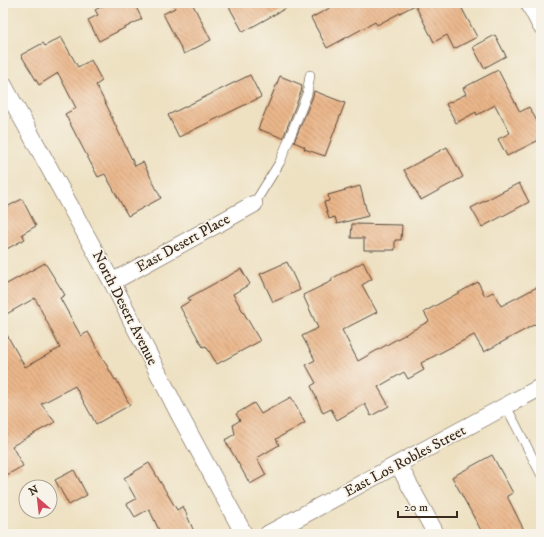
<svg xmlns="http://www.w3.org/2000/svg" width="544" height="537" viewBox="0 0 544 537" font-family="'IM FELL DW Pica',serif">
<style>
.building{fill:url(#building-back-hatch)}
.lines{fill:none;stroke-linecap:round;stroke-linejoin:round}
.lane-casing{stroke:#564537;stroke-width:10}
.street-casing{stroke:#564537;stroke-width:18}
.lane{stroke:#fff;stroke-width:9}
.street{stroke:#fff;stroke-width:17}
.labels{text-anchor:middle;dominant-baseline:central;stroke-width:3.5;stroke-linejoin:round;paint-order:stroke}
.street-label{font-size:15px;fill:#3b2a1e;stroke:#f7f3e8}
</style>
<defs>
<pattern id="building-back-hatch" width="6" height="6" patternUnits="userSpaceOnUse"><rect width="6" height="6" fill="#eab68a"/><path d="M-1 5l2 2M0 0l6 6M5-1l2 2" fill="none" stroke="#bf9470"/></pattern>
</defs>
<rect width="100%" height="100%" fill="#f7f3e8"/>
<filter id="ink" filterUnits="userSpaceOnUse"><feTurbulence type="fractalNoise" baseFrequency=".025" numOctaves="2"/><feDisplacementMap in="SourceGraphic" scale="8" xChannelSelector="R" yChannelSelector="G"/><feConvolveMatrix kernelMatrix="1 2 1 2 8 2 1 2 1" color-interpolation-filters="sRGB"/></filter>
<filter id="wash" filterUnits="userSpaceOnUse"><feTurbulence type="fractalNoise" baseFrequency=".012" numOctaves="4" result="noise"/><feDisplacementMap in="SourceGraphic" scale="16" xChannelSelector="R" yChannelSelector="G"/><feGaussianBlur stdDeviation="0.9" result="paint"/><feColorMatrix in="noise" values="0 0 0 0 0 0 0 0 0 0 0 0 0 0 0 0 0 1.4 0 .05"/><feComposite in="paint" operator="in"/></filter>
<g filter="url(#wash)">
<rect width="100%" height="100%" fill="#eee1c2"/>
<g id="blocks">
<path class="building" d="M 108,3 L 134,3 L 142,19 L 99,41 L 88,20 L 98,15 L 95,10 Z
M 173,3 L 192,3 L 211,40 L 184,54 L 163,14 L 175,8 Z
M 227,3 L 295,3 L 243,32 Z
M 339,3 L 459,3 L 477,37 L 454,49 L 447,35 L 434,42 L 415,5 L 377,25 L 375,22 L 327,48 L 311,18 Z
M 495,35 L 506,56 L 484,68 L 473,47 Z
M 61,37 L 78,67 L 91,60 L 102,81 L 96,85 L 111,114 L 110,114 L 135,166 L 143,162 L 161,198 L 128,216 L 105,174 L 98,177 L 65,114 L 76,108 L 58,73 L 39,85 L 21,55 L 43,43 L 45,46 Z
M 498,70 L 520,112 L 529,107 L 541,128 L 541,139 L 507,156 L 498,139 L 510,133 L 495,105 L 477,115 L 476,112 L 456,123 L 446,104 L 466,94 L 463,88 Z
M 250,75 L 261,97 L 179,137 L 168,115 Z
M 280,76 L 302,85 L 301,86 L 302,87 L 301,92 L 283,138 L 258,129 Z
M 314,91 L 345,103 L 325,156 L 304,149 L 305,147 L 294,142 L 313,96 Z
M 447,147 L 463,177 L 421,200 L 404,170 Z
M 519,183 L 529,202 L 482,227 L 471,208 Z
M 360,186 L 368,216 L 337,224 L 335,217 L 329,219 L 324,202 L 329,201 L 328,195 Z
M 22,199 L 36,226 L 22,234 L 25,239 L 3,251 L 3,209 Z
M 352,224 L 402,225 L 401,240 L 395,240 L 395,250 L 364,250 L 364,238 L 351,238 Z
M 287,262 L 300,290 L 273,302 L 260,274 Z
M 363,262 L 372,279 L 362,285 L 377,312 L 342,330 L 358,361 L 429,321 L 424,312 L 478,282 L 485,296 L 493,292 L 501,306 L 541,285 L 541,321 L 484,352 L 474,335 L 421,363 L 424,370 L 408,379 L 404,372 L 378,387 L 389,406 L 371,416 L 365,404 L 337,420 L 331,409 L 323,413 L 311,386 L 316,383 L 306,365 L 315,360 L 302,336 L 318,328 L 303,295 L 332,281 L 331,279 Z
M 45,263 L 65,295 L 60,298 L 81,336 L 88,332 L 115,380 L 116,379 L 130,405 L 96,424 L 75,386 L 41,404 L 55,422 L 12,446 L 23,466 L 3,477 L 3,328 L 25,367 L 60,348 L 35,298 L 3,316 L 3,286 Z
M 241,269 L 250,284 L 233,294 L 260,341 L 217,364 L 206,346 L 203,347 L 180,307 L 190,301 L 188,298 Z
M 291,397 L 305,423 L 276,439 L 279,445 L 257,458 L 266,475 L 250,484 L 225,440 L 235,434 L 233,425 L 240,420 L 236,414 L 254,403 L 261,414 Z
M 492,455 L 513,493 L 507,496 L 526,534 L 483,534 L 452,477 Z
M 149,463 L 177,510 L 183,506 L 195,534 L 161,534 L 149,509 L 135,517 L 127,504 L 136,499 L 124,478 Z
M 74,470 L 87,495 L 69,505 L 55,480 Z"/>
</g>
</g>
<g filter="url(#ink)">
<use href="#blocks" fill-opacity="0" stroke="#564537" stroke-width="1"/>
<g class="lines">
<defs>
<path id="lane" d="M 254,204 L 280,162 L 307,94 L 310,75
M 506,406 L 541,474"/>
<path id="street" d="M 529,3 L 541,26
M 3,84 L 112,282 L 179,414 L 244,534
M 112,282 L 254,204
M 398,464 L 436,534
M 268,534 L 541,387"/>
</defs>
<use href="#lane" class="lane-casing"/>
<use href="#street" class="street-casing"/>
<use href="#lane" class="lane"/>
<use href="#street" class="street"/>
</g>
</g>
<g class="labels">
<g class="street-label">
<text transform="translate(183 243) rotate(-29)">East Desert Place</text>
<text transform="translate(125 308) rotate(63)">North Desert Avenue</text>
<text transform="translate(405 461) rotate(-28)">East Los Robles Street</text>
</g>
</g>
<rect width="544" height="537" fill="none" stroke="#f7f3e8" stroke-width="16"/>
<g transform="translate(38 499) rotate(332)"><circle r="19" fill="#f7f3e8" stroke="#aca397"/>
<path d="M0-3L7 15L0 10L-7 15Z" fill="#d1495b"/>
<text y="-6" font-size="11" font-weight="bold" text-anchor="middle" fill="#3b2a1e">N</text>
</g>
<path d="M398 511v6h59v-6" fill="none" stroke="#3b2a1e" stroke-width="2"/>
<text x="404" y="511" font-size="12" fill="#3b2a1e" stroke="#f7f3e8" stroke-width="3" paint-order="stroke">20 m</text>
</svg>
